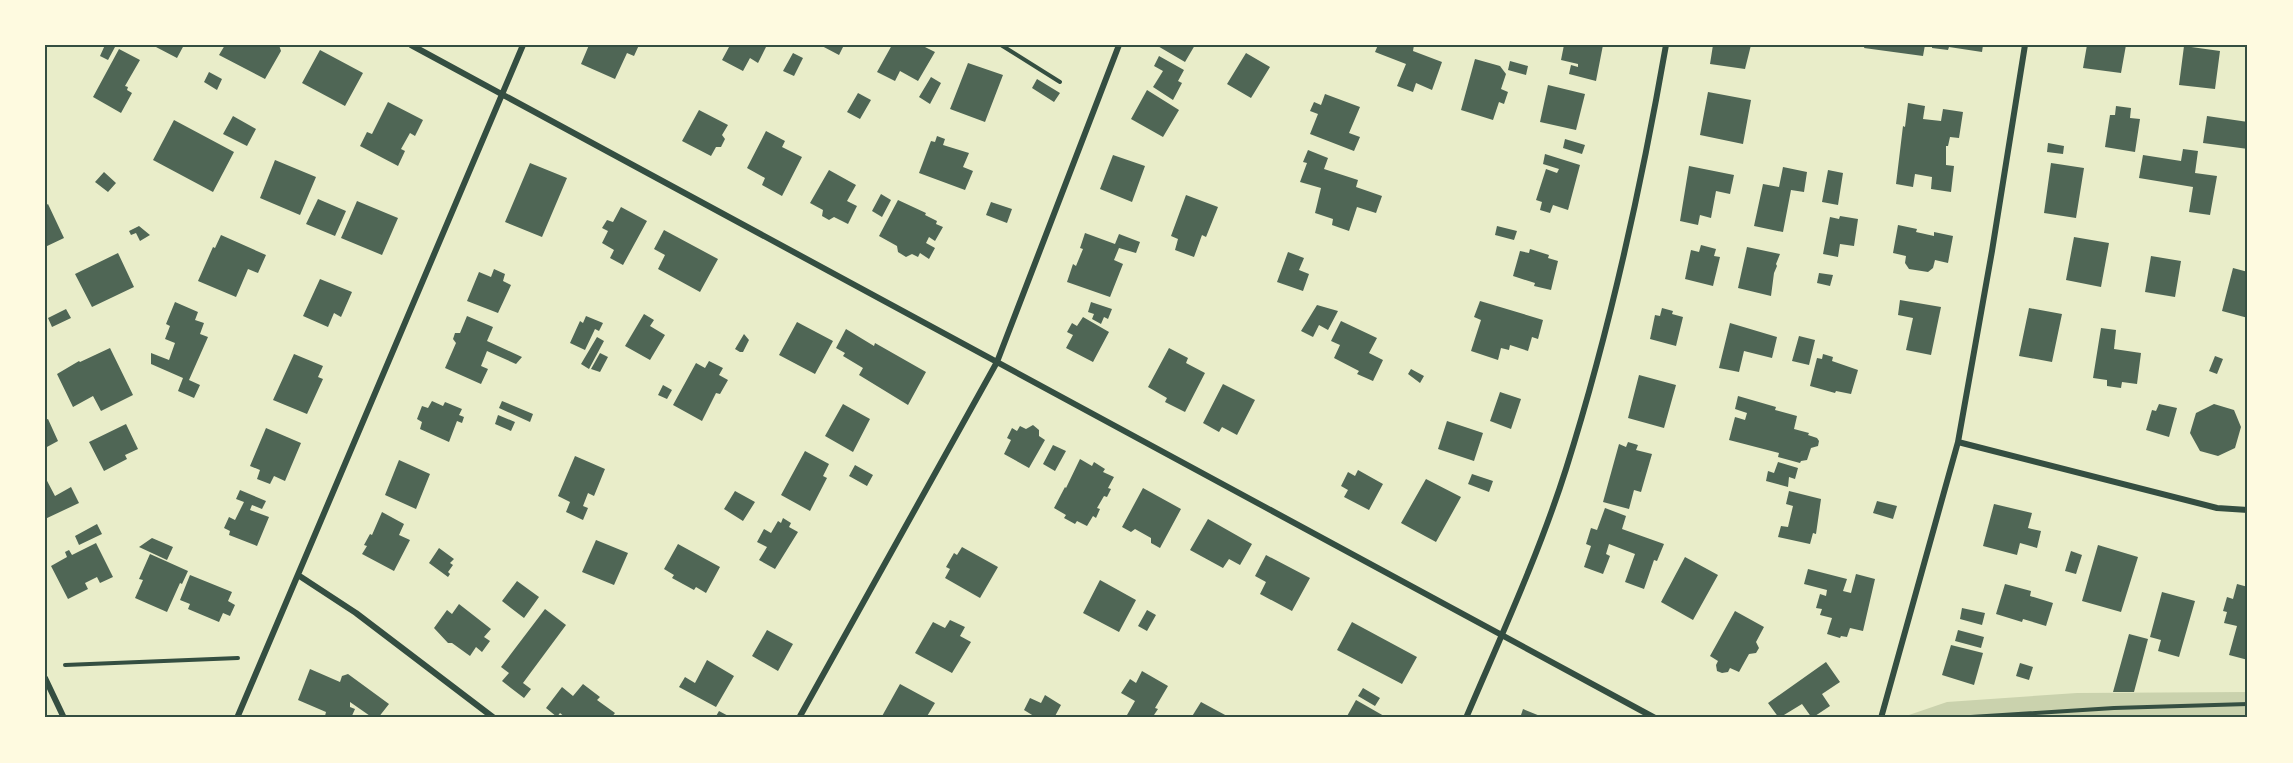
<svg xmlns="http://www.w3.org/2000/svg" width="2293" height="763" viewBox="0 0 2293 763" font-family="'DM Sans',sans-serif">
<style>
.green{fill:#cad2ad}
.building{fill:#4f6655}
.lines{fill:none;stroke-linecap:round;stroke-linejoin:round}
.path{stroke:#344e41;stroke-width:4}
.minor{stroke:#344e41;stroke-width:6}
.neatline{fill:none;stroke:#344e41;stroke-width:2}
</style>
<rect width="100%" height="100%" fill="#e9edc9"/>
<path class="green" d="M 2248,692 L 2248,718 L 1906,718 L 1906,716 L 1947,702 L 2077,693 Z"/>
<path class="building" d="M 105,45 L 115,47 L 108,60 L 100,56 Z
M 157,45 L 184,45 L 177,58 L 156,47 Z
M 225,45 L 279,45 L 281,51 L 265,79 L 219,55 Z
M 589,45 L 639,45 L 634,56 L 627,53 L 615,79 L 581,64 Z
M 726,45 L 762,45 L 766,47 L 758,63 L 750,58 L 743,71 L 722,60 L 729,47 Z
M 820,45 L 844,45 L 839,55 Z
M 892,45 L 921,45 L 935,52 L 918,81 L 900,71 L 895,81 L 877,72 Z
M 1156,45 L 1195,45 L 1185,62 Z
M 1378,45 L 1414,45 L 1413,51 L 1442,62 L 1432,90 L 1416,83 L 1413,92 L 1397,86 L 1406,64 L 1375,52 Z
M 1564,45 L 1603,45 L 1596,81 L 1569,74 L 1571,65 L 1578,67 L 1578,64 L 1561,60 Z
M 1713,45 L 1751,45 L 1745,69 L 1710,64 Z
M 1865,45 L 1925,45 L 1923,56 L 1864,48 Z
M 1932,45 L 1983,45 L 1982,52 L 1949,47 L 1948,50 L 1932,48 Z
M 2087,45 L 2126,45 L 2121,73 L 2083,68 Z
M 2184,46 L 2220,51 L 2215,89 L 2179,85 Z
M 119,49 L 140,60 L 125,86 L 128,87 L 127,90 L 132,93 L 121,113 L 93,97 Z
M 320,50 L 363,73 L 345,106 L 302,83 Z
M 793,53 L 803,58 L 794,76 L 783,71 Z
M 1246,53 L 1270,67 L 1251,98 L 1227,84 Z
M 1159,56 L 1184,70 L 1178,81 L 1182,83 L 1173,100 L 1153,87 L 1163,71 L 1154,66 Z
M 1475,59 L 1500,66 L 1506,74 L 1501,89 L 1508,92 L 1504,104 L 1499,102 L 1493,120 L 1461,110 Z
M 1510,61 L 1528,66 L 1526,75 L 1508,70 Z
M 968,63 L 1003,75 L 985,122 L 950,109 Z
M 209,72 L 222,79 L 217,90 L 204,82 Z
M 931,77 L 941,83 L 930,104 L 919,97 Z
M 1037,79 L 1060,93 L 1054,102 L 1032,88 Z
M 1548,85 L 1585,94 L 1576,130 L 1540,122 Z
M 1147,90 L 1179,110 L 1163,137 L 1131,119 Z
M 1708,92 L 1751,100 L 1743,144 L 1700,135 Z
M 858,93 L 871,100 L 860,119 L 847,112 Z
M 1325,94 L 1360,107 L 1349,133 L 1360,137 L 1354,151 L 1310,134 L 1318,114 L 1310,111 L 1314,102 L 1321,105 Z
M 388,102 L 423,120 L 415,136 L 410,133 L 401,149 L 405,151 L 398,166 L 360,146 L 367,132 L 372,134 Z
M 1908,103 L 1925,106 L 1923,119 L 1941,121 L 1943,109 L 1963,112 L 1959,138 L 1950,137 L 1948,146 L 1946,146 L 1946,165 L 1954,166 L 1951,192 L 1931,189 L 1932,177 L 1915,174 L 1913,187 L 1896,184 L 1903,126 L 1905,127 Z
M 2116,106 L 2131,108 L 2130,118 L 2140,119 L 2135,152 L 2105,147 L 2110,115 L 2115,115 Z
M 699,110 L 728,125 L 722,135 L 725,139 L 721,147 L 716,147 L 711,156 L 682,141 Z
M 233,116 L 256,129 L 247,146 L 223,134 Z
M 2207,116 L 2248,122 L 2248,149 L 2203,143 Z
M 174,120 L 234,152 L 213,192 L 153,160 Z
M 766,131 L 785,141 L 782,147 L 802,157 L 782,196 L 762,185 L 765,178 L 747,168 Z
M 937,136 L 945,139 L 943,145 L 969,153 L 963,167 L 973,171 L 965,190 L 919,173 L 931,141 L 935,142 Z
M 1565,139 L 1585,145 L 1582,154 L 1563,148 Z
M 2048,143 L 2064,146 L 2063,154 L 2047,152 Z
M 2183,149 L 2198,151 L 2195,173 L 2217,176 L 2210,215 L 2189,212 L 2193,187 L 2139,178 L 2143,155 L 2181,161 Z
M 1308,150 L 1328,158 L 1324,169 L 1358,180 L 1356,187 L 1382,196 L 1376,213 L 1357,207 L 1349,231 L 1332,225 L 1333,219 L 1315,213 L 1321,188 L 1300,182 L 1307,163 L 1303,162 Z
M 1545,154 L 1580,165 L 1568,210 L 1553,205 L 1550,213 L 1540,210 L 1542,202 L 1536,200 L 1546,169 L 1557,173 L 1559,169 L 1543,164 Z
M 1113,155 L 1145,166 L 1132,202 L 1100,189 Z
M 275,160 L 316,177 L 300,215 L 260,198 Z
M 530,163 L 567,178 L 542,237 L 505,222 Z
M 2051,163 L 2084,168 L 2076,218 L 2044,213 Z
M 1689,166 L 1734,175 L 1730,194 L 1716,191 L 1711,218 L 1700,215 L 1698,225 L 1680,221 Z
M 1783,167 L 1807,172 L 1804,192 L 1791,190 L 1783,232 L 1754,226 L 1763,184 L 1779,187 Z
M 829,170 L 856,185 L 847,201 L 857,206 L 848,224 L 834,217 L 829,220 L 822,216 L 823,210 L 810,203 Z
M 1828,170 L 1843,173 L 1838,205 L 1822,202 Z
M 104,172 L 116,183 L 108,192 L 95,182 Z
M 881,194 L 891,200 L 882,217 L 872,211 Z
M 1186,195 L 1218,207 L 1206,237 L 1202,235 L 1194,257 L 1175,250 L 1178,239 L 1171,236 Z
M 318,199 L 346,211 L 335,236 L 306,224 Z
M 898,200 L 926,213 L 925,215 L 937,221 L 936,224 L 943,227 L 935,241 L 929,237 L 926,243 L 935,248 L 929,259 L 920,253 L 918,257 L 912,254 L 906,257 L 898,252 L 897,246 L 879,236 Z
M 357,201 L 398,218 L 382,255 L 341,238 Z
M 991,202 L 1012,209 L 1007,223 L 986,215 Z
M 48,204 L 64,238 L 45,247 L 45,206 Z
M 621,207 L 647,221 L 623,265 L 610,258 L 614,250 L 602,243 L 608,231 L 602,228 L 607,220 L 613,222 Z
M 1840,216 L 1858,219 L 1854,246 L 1840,244 L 1838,257 L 1823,254 L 1830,217 L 1839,219 Z
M 1898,225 L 1917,229 L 1916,232 L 1934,236 L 1934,232 L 1953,236 L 1948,263 L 1935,260 L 1933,268 L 1928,272 L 1909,269 L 1905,263 L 1906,256 L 1893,253 Z
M 139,226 L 150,235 L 140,241 L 136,233 L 131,235 L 129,231 Z
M 1497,226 L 1517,231 L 1514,240 L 1495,235 Z
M 664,230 L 718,259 L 700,292 L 658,269 L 665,255 L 654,249 Z
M 1085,233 L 1115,244 L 1119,234 L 1140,242 L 1136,253 L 1119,248 L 1114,260 L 1123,264 L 1110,297 L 1067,282 L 1073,264 L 1076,266 L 1083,249 L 1080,248 Z
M 221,235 L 266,255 L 258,273 L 248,269 L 236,297 L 198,281 L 213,247 L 215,248 Z
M 2074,237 L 2109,243 L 2101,287 L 2066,280 Z
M 1701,245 L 1716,249 L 1714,256 L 1720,257 L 1713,286 L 1685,279 L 1691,250 L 1699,252 Z
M 1747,247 L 1780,254 L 1776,264 L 1777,266 L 1774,273 L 1771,296 L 1738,288 Z
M 1530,249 L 1549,255 L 1548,258 L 1558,261 L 1551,290 L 1534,286 L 1535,283 L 1513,276 L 1520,251 L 1529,253 Z
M 1288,252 L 1304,258 L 1299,270 L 1309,274 L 1303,291 L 1277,282 Z
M 118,253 L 134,287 L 92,307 L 75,274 Z
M 2151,256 L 2181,261 L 2175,297 L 2145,292 Z
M 2233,268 L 2248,272 L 2248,318 L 2222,311 Z
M 494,269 L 505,274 L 503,281 L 511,285 L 498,313 L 467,301 L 479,272 L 491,277 Z
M 1819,273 L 1833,275 L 1830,286 L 1817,283 Z
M 320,279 L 352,292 L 341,317 L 334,313 L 328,327 L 303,316 Z
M 1900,300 L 1941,307 L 1931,355 L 1906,350 L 1913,318 L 1898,315 Z
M 1480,301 L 1543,320 L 1538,339 L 1532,337 L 1528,351 L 1510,345 L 1509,350 L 1501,348 L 1498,360 L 1471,351 L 1481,320 L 1474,317 Z
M 175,302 L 198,312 L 195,320 L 204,323 L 200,334 L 208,337 L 189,380 L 200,385 L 194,398 L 178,391 L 183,378 L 151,364 L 151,353 L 169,360 L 175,343 L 165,339 L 170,326 L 166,324 Z
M 1091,302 L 1112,309 L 1108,319 L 1104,317 L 1101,324 L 1092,319 L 1094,314 L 1088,312 Z
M 1317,305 L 1338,311 L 1328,330 L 1319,325 L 1313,337 L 1301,331 Z
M 1662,308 L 1673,311 L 1672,314 L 1683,317 L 1676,346 L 1650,339 L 1655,315 L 1660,316 Z
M 2029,308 L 2062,314 L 2052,362 L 2019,356 Z
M 66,309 L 71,318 L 52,327 L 48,318 Z
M 644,314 L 654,320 L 650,326 L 665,335 L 650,360 L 625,346 Z
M 467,316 L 493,327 L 487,341 L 522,357 L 516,364 L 487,351 L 481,366 L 488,369 L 481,384 L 445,368 L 456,343 L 453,339 L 455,333 L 460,333 Z
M 586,316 L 603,323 L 599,331 L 595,329 L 585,350 L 570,343 L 580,321 L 583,323 Z
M 1083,317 L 1109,332 L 1093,362 L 1066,348 L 1073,335 L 1067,332 L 1072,323 L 1077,326 Z
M 1341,321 L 1377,338 L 1369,353 L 1383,360 L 1373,381 L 1357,374 L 1359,371 L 1334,358 L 1340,345 L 1331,341 Z
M 797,322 L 833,341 L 815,374 L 779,355 Z
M 1730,323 L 1777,337 L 1772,358 L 1744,351 L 1739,372 L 1719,368 Z
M 2101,328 L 2116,330 L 2114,349 L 2141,353 L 2137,384 L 2122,382 L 2121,388 L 2107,386 L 2107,380 L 2093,378 Z
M 846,329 L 874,346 L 875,343 L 926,372 L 908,405 L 859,375 L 863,368 L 843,356 L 845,353 L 836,348 Z
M 744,334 L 749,340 L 743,352 L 740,352 L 735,349 Z
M 1799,336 L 1815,340 L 1809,365 L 1792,361 Z
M 597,337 L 604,341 L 589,369 L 581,364 Z
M 110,348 L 133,395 L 101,411 L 93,396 L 73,407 L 57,374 L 79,361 L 80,362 Z
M 1169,348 L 1188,358 L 1186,363 L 1205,373 L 1185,412 L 1165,402 L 1167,398 L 1148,387 Z
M 600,353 L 608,357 L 600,372 L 591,369 Z
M 294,354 L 323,366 L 318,377 L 323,379 L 307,414 L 273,400 Z
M 1823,354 L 1833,357 L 1832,361 L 1858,370 L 1851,394 L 1836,391 L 1835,393 L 1810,386 L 1817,358 L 1822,359 Z
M 2215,356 L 2223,359 L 2217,374 L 2209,371 Z
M 709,361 L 723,368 L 719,375 L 728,380 L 720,394 L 716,393 L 702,421 L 673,405 L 696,363 L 705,368 Z
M 1411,369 L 1424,376 L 1420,383 L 1408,374 Z
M 1639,375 L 1676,385 L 1664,428 L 1628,418 Z
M 1223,384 L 1255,400 L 1237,435 L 1222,427 L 1219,432 L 1203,423 Z
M 663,385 L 672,390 L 667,399 L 658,395 Z
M 1500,392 L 1521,399 L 1511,429 L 1490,421 Z
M 1738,396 L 1776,407 L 1775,410 L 1797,416 L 1794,429 L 1809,433 L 1808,435 L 1817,438 L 1819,441 L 1818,446 L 1811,448 L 1807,460 L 1801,461 L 1800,463 L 1778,457 L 1779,453 L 1729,440 L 1735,417 L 1745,420 L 1747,413 L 1735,409 Z
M 432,401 L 443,406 L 445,402 L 462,409 L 459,415 L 464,417 L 462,423 L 457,421 L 449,442 L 420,429 L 422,422 L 417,419 L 422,406 L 428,408 Z
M 502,401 L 533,414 L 530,422 L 499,408 Z
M 843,404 L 870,419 L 853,452 L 825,436 Z
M 2159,404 L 2177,408 L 2169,437 L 2146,430 L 2152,410 L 2156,411 Z
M 2214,404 L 2234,410 L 2241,427 L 2235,448 L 2218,456 L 2200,451 L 2190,433 L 2196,413 Z
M 498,415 L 515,422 L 511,431 L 495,424 Z
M 48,419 L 58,441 L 45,448 L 45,420 Z
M 1447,421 L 1483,433 L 1474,461 L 1438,449 Z
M 126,424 L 138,449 L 125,455 L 127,459 L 104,471 L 89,442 Z
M 1033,425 L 1039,430 L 1039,436 L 1045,440 L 1029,468 L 1004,454 L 1011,440 L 1007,438 L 1012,428 L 1017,431 L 1020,426 L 1026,429 Z
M 266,428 L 301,443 L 285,481 L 274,476 L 270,484 L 257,479 L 260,470 L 250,466 Z
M 1628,442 L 1638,445 L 1636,450 L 1652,454 L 1641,492 L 1634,490 L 1629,509 L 1603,502 L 1619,444 L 1626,447 Z
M 1053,445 L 1066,451 L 1055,471 L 1043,464 Z
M 805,451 L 829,464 L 823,476 L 827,478 L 810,511 L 781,495 Z
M 575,456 L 605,469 L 594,496 L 588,493 L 583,506 L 588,508 L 583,520 L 566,512 L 570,502 L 558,496 Z
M 1080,459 L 1092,466 L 1094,462 L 1105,469 L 1103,472 L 1114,477 L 1108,488 L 1111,489 L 1107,497 L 1104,496 L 1097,508 L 1100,509 L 1096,518 L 1093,516 L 1087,526 L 1077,521 L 1075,524 L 1064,518 L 1066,515 L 1054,508 L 1065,487 L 1066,488 Z
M 399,460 L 430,474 L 416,509 L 385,495 Z
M 1778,462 L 1798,468 L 1795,479 L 1789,477 L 1788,487 L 1766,481 L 1768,471 L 1774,473 Z
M 855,465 L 873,475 L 867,486 L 849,476 Z
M 1358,470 L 1383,484 L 1369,510 L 1344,497 L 1348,490 L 1341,486 L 1348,472 L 1355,476 Z
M 1472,474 L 1493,481 L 1489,492 L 1468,484 Z
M 45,477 L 55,496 L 71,487 L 79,503 L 45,519 Z
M 1426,479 L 1461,497 L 1436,542 L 1401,523 Z
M 1143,488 L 1181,509 L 1160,548 L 1151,543 L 1151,538 L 1135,529 L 1131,532 L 1122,527 Z
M 240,490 L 266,501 L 262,509 L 252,505 L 250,510 L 269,517 L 257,546 L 229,535 L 230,531 L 224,528 L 229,517 L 235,520 L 244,502 L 236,499 Z
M 735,491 L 755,502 L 743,521 L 724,509 Z
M 1789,491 L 1821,499 L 1816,534 L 1813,533 L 1810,544 L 1778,537 L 1781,526 L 1788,527 L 1793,506 L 1786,504 Z
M 1877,501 L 1897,506 L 1893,519 L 1873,513 Z
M 1994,504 L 2032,513 L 2028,528 L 2041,531 L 2037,548 L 2020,543 L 2017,555 L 1983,546 Z
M 1605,508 L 1626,516 L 1622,529 L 1664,544 L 1657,561 L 1654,560 L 1644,589 L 1625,582 L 1635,554 L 1609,544 L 1606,554 L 1610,556 L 1603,574 L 1584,567 L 1591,546 L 1586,544 L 1591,528 L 1597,530 Z
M 382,512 L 404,524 L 399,535 L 410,540 L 394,571 L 362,554 L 367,546 L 364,545 L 370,534 L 372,535 Z
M 783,518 L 791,523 L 789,527 L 798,532 L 775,569 L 759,560 L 767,547 L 757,542 L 764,529 L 771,533 L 778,521 L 781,523 Z
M 1208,519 L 1252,544 L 1240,565 L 1229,559 L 1223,568 L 1190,550 Z
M 97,524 L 102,534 L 79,545 L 75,536 Z
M 152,538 L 173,547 L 167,560 L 139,547 Z
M 596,540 L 628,553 L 614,585 L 582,572 Z
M 96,543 L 113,577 L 100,583 L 97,577 L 85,583 L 88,589 L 68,599 L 51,566 L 67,557 L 65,552 L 69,550 L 72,555 Z
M 678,544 L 720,567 L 706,593 L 696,587 L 694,590 L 672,578 L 674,575 L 664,569 Z
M 2098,545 L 2138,557 L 2121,612 L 2082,601 Z
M 962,547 L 998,567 L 980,598 L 945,578 L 950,569 L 946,567 L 954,553 L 957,555 Z
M 439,548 L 454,559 L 450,563 L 453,565 L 448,572 L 450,574 L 448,577 L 429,563 Z
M 2071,551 L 2082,555 L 2076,574 L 2065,571 Z
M 150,554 L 188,571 L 182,584 L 180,583 L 167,612 L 135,598 L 143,580 L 139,579 Z
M 1266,555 L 1310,578 L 1292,611 L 1260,594 L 1266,582 L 1255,576 Z
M 1685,557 L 1718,575 L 1693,620 L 1661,602 Z
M 1808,569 L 1847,579 L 1843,591 L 1851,593 L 1856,574 L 1875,579 L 1863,631 L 1850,628 L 1847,637 L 1841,636 L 1840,638 L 1827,634 L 1832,618 L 1820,615 L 1822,609 L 1816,608 L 1820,594 L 1826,596 L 1827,590 L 1804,584 Z
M 190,575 L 232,592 L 228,601 L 235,605 L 230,616 L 223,613 L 219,622 L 188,609 L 190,604 L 180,600 Z
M 1100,580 L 1136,600 L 1119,632 L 1083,613 Z
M 517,581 L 539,597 L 524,618 L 502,601 Z
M 2005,584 L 2031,591 L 2030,596 L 2053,603 L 2046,626 L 2023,619 L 2022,622 L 1996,614 Z
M 2237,584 L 2248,587 L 2248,660 L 2229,655 L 2237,626 L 2224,623 L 2227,612 L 2223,611 L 2227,597 L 2233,599 Z
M 2162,592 L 2195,601 L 2179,657 L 2158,651 L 2161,640 L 2150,637 Z
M 459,604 L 491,629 L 484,637 L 490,641 L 482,652 L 476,647 L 470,656 L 452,643 L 448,643 L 434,628 L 447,610 L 452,614 Z
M 1962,608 L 1985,613 L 1982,625 L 1960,619 Z
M 545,609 L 566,625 L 523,683 L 531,689 L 524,698 L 502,681 L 509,673 L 501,667 Z
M 1147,610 L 1156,615 L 1147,631 L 1138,626 Z
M 1735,611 L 1764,627 L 1756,642 L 1759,648 L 1756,653 L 1749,654 L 1739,672 L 1730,668 L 1728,672 L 1722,673 L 1717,671 L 1716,665 L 1718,661 L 1710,656 Z
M 950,620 L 965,627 L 960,636 L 971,642 L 952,673 L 915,653 L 933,622 L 945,628 Z
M 1352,622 L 1417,657 L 1402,684 L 1337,650 Z
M 767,630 L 793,644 L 778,671 L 752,656 Z
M 1958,630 L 1984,637 L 1981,648 L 1955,641 Z
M 2129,634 L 2148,639 L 2134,692 L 2113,692 Z
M 1951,645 L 1983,653 L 1974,685 L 1942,675 Z
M 707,660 L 734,676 L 716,707 L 679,687 L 685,677 L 695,683 Z
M 1826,662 L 1840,682 L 1822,694 L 1830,706 L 1812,718 L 1802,704 L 1779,718 L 1768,703 Z
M 2020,663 L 2033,667 L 2029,680 L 2016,676 Z
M 310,669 L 340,682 L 342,676 L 348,674 L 389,704 L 378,718 L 373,718 L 350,702 L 350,707 L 355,709 L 351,718 L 330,718 L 325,716 L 326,712 L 298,700 Z
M 1142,671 L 1168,686 L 1155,708 L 1158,709 L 1152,718 L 1132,718 L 1127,715 L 1135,701 L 1121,693 L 1130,679 L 1136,683 Z
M 583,684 L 600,697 L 597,700 L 615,713 L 611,718 L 566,718 L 560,713 L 557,717 L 546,708 L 562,687 L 573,696 Z
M 900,684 L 935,703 L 926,718 L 881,718 Z
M 1363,688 L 1380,698 L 1375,706 L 1358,696 Z
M 1045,695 L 1061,705 L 1054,718 L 1037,718 L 1024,710 L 1030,698 L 1041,703 Z
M 1356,700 L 1384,716 L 1383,718 L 1346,718 Z
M 1201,702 L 1227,716 L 1226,718 L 1191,718 Z
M 1523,709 L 1545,718 L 1520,718 Z
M 719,711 L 732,718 L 715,718 Z"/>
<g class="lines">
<path class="path" d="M 1001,45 L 1060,82
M 65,665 L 238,658
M 1955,718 L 2114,708 L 2248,704"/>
<path class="minor" d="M 411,45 L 1655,718
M 1958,442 L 2217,508 L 2248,510
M 298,575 L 356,613 L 494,718
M 45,678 L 64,718
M 237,718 L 523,45
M 799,718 L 997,362 L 1119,45
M 1466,718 C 1501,636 1539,554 1566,469 C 1610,330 1641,188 1666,45
M 1881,718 L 1958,442 L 1992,251 L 2025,45"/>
</g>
<rect width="2293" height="763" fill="none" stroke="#fefae0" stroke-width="93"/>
<rect x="46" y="46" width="2200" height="670" class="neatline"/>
</svg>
